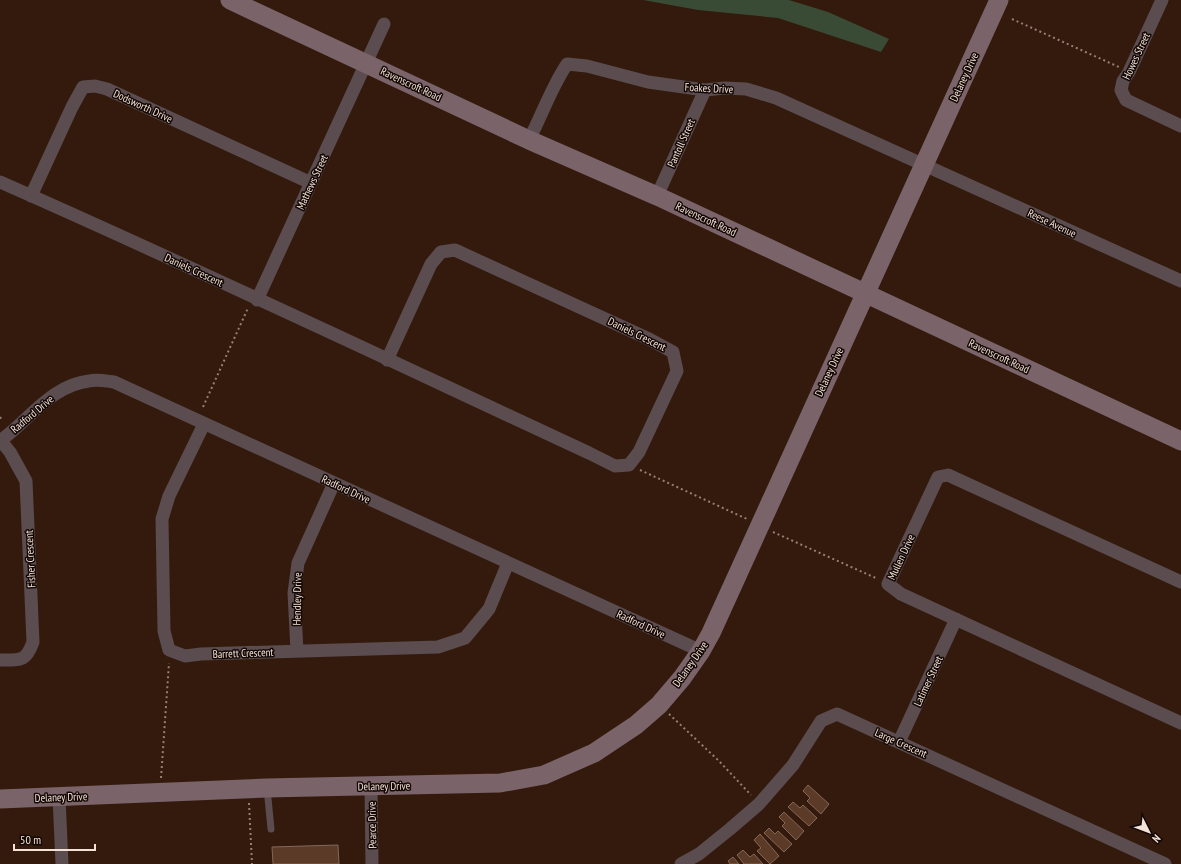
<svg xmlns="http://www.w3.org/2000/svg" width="1181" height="864" viewBox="0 0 1181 864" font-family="'PT Sans Narrow',sans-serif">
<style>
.green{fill:#394a35}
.building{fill:#5b3a28;stroke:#856757}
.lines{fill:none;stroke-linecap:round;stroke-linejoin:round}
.path{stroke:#968075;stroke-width:2;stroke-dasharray:2 3;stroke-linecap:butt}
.lane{stroke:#5a4c4f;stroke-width:7}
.street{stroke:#5a4c4f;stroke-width:13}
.secondary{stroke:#7a6369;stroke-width:19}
.labels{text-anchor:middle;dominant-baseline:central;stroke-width:3;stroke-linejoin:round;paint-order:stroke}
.street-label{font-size:11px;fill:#f4e2d9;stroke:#130804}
</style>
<rect width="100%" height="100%" fill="#331a0c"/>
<path class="green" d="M 643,0 L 789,0 L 828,12 L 889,39 L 881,52 L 778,18 L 698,10 Z"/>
<path class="building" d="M 808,785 L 829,804 L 821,814 L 807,801 L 810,798 L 803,791 Z
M 793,802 L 800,808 L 803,805 L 817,818 L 809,826 L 788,807 Z
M 784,812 L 804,831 L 796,840 L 782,826 L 785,823 L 779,817 Z
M 769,828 L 775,834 L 778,831 L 792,844 L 784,852 L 764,833 Z
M 760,834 L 779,856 L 770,864 L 757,851 L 761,848 L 754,840 Z
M 338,845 L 339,864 L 273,864 L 272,847 Z
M 743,850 L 750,857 L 754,854 L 763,864 L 744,864 L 737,855 Z
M 733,857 L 739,864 L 730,864 L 728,861 Z"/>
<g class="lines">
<path class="path" d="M 1012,19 L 1119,67
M 203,407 L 248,308
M 0,417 L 2,420
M 640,470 L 747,519
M 773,532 L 878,579
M 669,714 L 719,761 L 751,795
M 161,778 L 169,663
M 249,803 L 252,864"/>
<path class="lane" d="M 267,788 L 271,829"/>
<path class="street" d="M 1162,0 L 1129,72 L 1123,81 L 1121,90 L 1126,100 L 1181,126
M 529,140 C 542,115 551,88 567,64 L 587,66 L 648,82 L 705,90 L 725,88 L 746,89 L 776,98 L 1181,281
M 0,182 C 198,269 393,362 589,453 L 615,466 L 629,465 L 639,452 L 677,371 L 673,352 L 649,339 L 455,250 L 441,252 L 431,264 L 387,360
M 31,196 L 72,107 L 83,87 L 95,86 L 107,89 L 311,183
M 657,196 L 705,90
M 257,300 L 384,24
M 204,424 L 169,496 L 162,519 L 164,631 L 169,650 L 185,656 L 201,654 L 438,647 L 465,638 L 489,609 L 508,563
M 0,441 C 29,420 52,385 89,381 C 97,379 106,381 114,382 L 701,651
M 1181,582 L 948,475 L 938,477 L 888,584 L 901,594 L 1181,723
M 297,651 L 294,593 L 298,563 L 334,483
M 0,660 C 20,660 26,662 33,642 L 26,481 L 10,452 L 1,441
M 899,742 L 956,619
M 371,786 L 372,864
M 59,797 L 62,864
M 681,864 L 699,854 L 730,829 L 759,804 L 793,765 L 821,721 L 837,714 L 1165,864"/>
<path class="secondary" d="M 230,0 L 529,140 L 657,196 L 1181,441
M 0,799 L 267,788 L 500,783 L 544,775 L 594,753 L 636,725 L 659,705 L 682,678 L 701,651 L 711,633 L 999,0"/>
</g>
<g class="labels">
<g class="street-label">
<text transform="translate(1136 56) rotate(-65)">Howes Street</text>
<text transform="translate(964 77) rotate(-65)">Delaney Drive</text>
<text transform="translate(411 84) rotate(25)">Ravenscroft Road</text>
<text transform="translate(709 88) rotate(3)">Foakes Drive</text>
<text transform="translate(143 106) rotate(25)">Dodsworth Drive</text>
<text transform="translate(681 143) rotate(-66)">Pantoll Street</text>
<text transform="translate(312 182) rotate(-65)">Mathews Street</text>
<text transform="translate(706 219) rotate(25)">Ravenscroft Road</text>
<text transform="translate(1052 223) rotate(25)">Reese Avenue</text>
<text transform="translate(194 270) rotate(25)">Daniels Crescent</text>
<text transform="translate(637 334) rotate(26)">Daniels Crescent</text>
<text transform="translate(999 356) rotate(25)">Ravenscroft Road</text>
<text transform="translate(829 372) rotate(-65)">Delaney Drive</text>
<text transform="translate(32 414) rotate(-40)">Radford Drive</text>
<text transform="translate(346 489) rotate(25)">Radford Drive</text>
<text transform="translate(901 557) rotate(-65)">Mullen Drive</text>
<text transform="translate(30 559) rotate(-93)">Fisher Crescent</text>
<text transform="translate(297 599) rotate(-89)">Hendley Drive</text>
<text transform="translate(641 624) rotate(25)">Radford Drive</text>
<text transform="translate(243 653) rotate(-2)">Barrett Crescent</text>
<text transform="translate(690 664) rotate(-55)">Delaney Drive</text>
<text transform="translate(928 681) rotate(-65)">Latimer Street</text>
<text transform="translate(901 743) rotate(24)">Large Crescent</text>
<text transform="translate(384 786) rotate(-1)">Delaney Drive</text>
<text transform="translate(61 797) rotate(-2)">Delaney Drive</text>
<text transform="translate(372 825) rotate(-91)">Pearce Drive</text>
</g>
</g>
<g transform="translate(1149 832) rotate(132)" stroke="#130804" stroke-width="3" paint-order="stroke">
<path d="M0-3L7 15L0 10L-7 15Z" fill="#f4e2d9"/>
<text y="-6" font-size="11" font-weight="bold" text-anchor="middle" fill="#f4e2d9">N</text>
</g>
<path d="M14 844v6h81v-6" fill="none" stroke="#f4e2d9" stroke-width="2"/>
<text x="20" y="844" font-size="12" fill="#f4e2d9" stroke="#130804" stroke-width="3" paint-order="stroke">50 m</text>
</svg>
